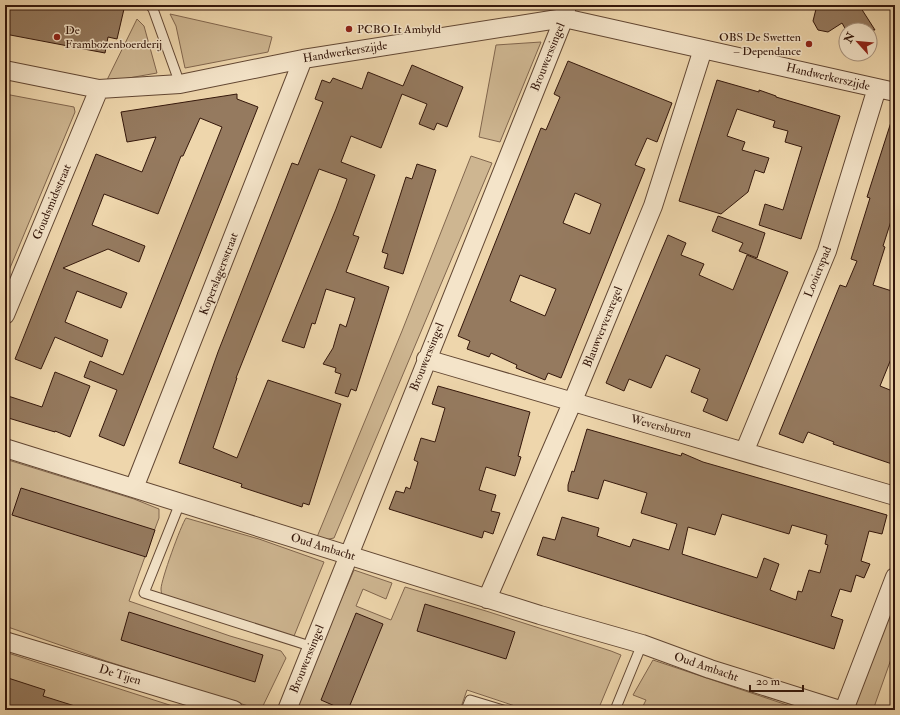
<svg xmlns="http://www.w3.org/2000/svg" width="900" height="715" viewBox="0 0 900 715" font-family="'IM FELL Double Pica',serif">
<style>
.green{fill:#ceb691;stroke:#81664e}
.building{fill:#957a5f;stroke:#34170b;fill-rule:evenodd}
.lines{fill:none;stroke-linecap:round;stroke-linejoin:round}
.service-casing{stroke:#624733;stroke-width:11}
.minor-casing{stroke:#624733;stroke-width:20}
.service{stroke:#f4e4c9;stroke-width:9}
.minor{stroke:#f4e4c9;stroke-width:18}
.poi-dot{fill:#8f2418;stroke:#f4e4c9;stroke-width:1.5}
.labels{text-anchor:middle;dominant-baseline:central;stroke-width:3;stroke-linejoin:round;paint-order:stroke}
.poi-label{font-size:12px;fill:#34170b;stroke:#f4e4c9;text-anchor:start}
.street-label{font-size:12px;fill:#34170b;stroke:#f4e4c9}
</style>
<rect width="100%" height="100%" fill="#eed6ac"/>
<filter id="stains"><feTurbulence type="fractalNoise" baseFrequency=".005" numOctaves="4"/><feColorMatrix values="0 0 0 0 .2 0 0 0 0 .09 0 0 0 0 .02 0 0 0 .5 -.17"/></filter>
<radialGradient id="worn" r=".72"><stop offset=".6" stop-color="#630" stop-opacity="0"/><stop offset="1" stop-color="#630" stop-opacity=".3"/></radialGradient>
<path class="green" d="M 170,14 L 272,37 L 268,52 L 185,68 L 176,26 Z
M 137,19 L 144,26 L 157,73 L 106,82 Z
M 541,42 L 500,142 L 479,137 L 496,45 Z
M 5,94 L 74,107 L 75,112 L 5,280 Z
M 471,156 L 492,163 L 334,538 L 324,540 L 317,537 L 402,331 Z
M 5,459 L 134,499 L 159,509 L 159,518 L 156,526 L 129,601 L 230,636 L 281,651 L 286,658 L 261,710 L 106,661 L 5,626 Z
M 186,518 L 259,539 L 324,562 L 292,641 L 162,596 C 162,594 161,592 161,589 C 161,580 181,525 186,518 Z
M 895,558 L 895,648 L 873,710 L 866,710 L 842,703 Z
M 354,570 L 392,583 L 386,599 L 363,589 L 356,606 L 391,620 L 405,587 L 486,611 L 611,651 L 621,655 L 598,710 L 527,710 L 467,690 L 460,710 L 293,710 Z
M 5,652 L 185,710 L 55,710 L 5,694 Z
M 653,660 L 802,710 L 641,710 L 646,700 L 633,695 Z"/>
<path class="building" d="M 5,5 L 102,5 L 124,9 L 117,39 L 108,37 L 105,53 L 5,34 Z
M 817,5 L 859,5 L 875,30 L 846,30 L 842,23 L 828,32 L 818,30 L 813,21 Z
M 568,61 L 672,103 L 657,142 L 647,138 L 635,165 L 645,169 L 561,378 L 548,373 L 545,380 L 516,368 L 517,365 L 491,353 L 489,357 L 467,349 L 470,341 L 458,336 L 541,128 L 546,130 L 560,97 L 554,94 ZM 575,193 L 601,204 L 590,234 L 563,223 ZM 520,275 L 556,289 L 545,316 L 510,301 Z
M 412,65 L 463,87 L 447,127 L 437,123 L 434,130 L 419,124 L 427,104 L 402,94 L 381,148 L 351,136 L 341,162 L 375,175 L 353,235 L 359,237 L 346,272 L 389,287 L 356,391 L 351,389 L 348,397 L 335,393 L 341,374 L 335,372 L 336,368 L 323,364 L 333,348 L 340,324 L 346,327 L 355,298 L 326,289 L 315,324 L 312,323 L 304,348 L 282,341 L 336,209 L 347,179 L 319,169 L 236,378 L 237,378 L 213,448 L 237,458 L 268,380 L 341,404 L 309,505 L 303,503 L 302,507 L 241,487 L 242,484 L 179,463 L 218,352 L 292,163 L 298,165 L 323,102 L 315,99 L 322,80 L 330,83 L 333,78 L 362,89 L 368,72 L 403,86 Z
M 717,80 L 759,92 L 759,90 L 776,96 L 776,97 L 840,116 L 801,239 L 759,225 L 765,204 L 783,210 L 802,147 L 785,142 L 788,131 L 773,127 L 775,121 L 737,109 L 727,136 L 745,142 L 742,150 L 769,158 L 764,173 L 755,170 L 748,192 L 721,214 L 679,201 Z
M 237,94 L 237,99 L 258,107 L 124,446 L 99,436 L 117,390 L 84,377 L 90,361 L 123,375 L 222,127 L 200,118 L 183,156 L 181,156 L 158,214 L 104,194 L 92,225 L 145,246 L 139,262 L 108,249 L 63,268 L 127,293 L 121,308 L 77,291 L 65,322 L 108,340 L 102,357 L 55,337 L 41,369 L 15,359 L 96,154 L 142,172 L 156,137 L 127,142 L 121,112 Z
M 892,119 L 895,119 L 895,219 L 892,218 L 883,246 L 885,247 L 873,285 L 895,292 L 895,361 L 891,359 L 880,386 L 895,392 L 895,465 L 833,444 L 834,442 L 808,432 L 803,443 L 779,434 L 840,285 L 846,287 L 857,261 L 851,259 L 870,198 L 867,197 Z
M 417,164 L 436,170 L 403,274 L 384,268 L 388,254 L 382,252 L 406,177 L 412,179 Z
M 718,216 L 765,233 L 757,258 L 739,251 L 743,243 L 712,231 Z
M 668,235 L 686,243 L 681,255 L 704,264 L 699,275 L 733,290 L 747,255 L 788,272 L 727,421 L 703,411 L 708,399 L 691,392 L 700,369 L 666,355 L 651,388 L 629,379 L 624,391 L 606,383 Z
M 55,372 L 90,386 L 70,437 L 55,431 L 55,432 L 5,417 L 5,395 L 42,407 Z
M 438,386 L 530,412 L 518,456 L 521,457 L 515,476 L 486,467 L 479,490 L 496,495 L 491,511 L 500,513 L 493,534 L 484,531 L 482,538 L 389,509 L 396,491 L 404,493 L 406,487 L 410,489 L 418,462 L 414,460 L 421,438 L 435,442 L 445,408 L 432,404 Z
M 587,429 L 681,456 L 682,453 L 703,462 L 887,515 L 882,534 L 869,531 L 861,561 L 870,564 L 864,578 L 856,575 L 851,592 L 840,589 L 831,616 L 843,620 L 834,649 L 537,555 L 543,537 L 555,540 L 562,517 L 599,528 L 597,536 L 630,547 L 633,539 L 669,550 L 677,524 L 641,513 L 647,493 L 604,480 L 598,499 L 568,491 L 568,485 L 572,471 L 574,472 ZM 722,514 L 789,534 L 792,525 L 827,535 L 825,544 L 828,545 L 820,573 L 809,570 L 802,592 L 798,591 L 796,600 L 770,590 L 779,564 L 764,558 L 757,578 L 682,554 L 688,527 L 715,535 Z
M 21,488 L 155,530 L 146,557 L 12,515 Z
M 425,604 L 515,632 L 506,659 L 417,631 Z
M 129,612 L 263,655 L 255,682 L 121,640 Z
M 356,613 L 383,624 L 348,710 L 344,710 L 321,700 Z
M 5,677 L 45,690 L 43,696 L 78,707 L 78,710 L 5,710 Z"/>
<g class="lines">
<defs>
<path id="service" d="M 150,5 L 153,9 L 180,84
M 180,503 L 144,593 L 313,647
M 466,710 L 470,700 L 503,710
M 615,710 L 642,644"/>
<path id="minor" d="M 5,70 L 99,89 L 180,84 L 303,59 L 564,18 L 895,92
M 5,315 L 99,89
M 426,359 C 582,406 739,449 895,496
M 5,448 L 540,615 L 642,644 L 710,669 L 840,710
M 745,450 L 827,251 L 877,88
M 134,488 L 303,59
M 487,599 L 572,403 L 653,206 L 703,49
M 5,641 L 234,710
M 287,710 L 564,18 L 567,5
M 844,710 L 895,577"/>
</defs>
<use href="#service" class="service-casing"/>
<use href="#minor" class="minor-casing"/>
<use href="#service" class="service"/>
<use href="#minor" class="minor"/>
</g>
<g class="poi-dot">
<circle cx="349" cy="29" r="4"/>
<circle cx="57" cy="37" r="4"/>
<circle cx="809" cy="44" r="4"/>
</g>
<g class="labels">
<g class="poi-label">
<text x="357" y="29">PCBO It Ambyld</text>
<text x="65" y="30">De<tspan x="65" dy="14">Frambozenboerderij</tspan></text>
<text x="801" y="37" text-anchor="end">OBS De Swetten<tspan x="801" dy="14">– Dependance</tspan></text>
</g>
<g class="street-label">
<text transform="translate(345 52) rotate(-9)">Handwerkerszijde</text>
<text transform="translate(548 57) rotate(-68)">Brouwerssingel</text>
<text transform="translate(828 77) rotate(13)">Handwerkerszijde</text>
<text transform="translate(52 202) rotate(-67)">Goudsmidsstraat</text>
<text transform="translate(818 272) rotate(-68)">Looierspad</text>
<text transform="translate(219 274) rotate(-69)">Koperslagersstraat</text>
<text transform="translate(603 327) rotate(-68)">Blauwverversregel</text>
<text transform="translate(427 357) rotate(-68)">Brouwerssingel</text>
<text transform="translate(661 427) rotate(15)">Weversburen</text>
<text transform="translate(323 547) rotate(17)">Oud Ambacht</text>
<text transform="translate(307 659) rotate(-68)">Brouwerssingel</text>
<text transform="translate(706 667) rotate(19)">Oud Ambacht</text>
<text transform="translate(120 675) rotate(17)">De Tijen</text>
</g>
</g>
<rect width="900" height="715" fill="none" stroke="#eed6ac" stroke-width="20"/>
<rect x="6" y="6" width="888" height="703" fill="none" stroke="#34170b" stroke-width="2"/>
<rect x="10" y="10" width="880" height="695" fill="none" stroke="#34170b"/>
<g transform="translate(858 42) rotate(297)"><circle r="19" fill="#f4e4c9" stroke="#a7927d"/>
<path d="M0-3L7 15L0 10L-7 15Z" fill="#8f2418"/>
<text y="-6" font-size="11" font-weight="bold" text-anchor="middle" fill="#34170b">N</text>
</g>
<path d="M750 685v6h53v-6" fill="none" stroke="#34170b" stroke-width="2"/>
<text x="756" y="685" font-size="12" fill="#34170b" stroke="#f4e4c9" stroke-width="3" paint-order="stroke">20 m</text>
<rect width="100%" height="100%" filter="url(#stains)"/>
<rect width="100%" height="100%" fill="url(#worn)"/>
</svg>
